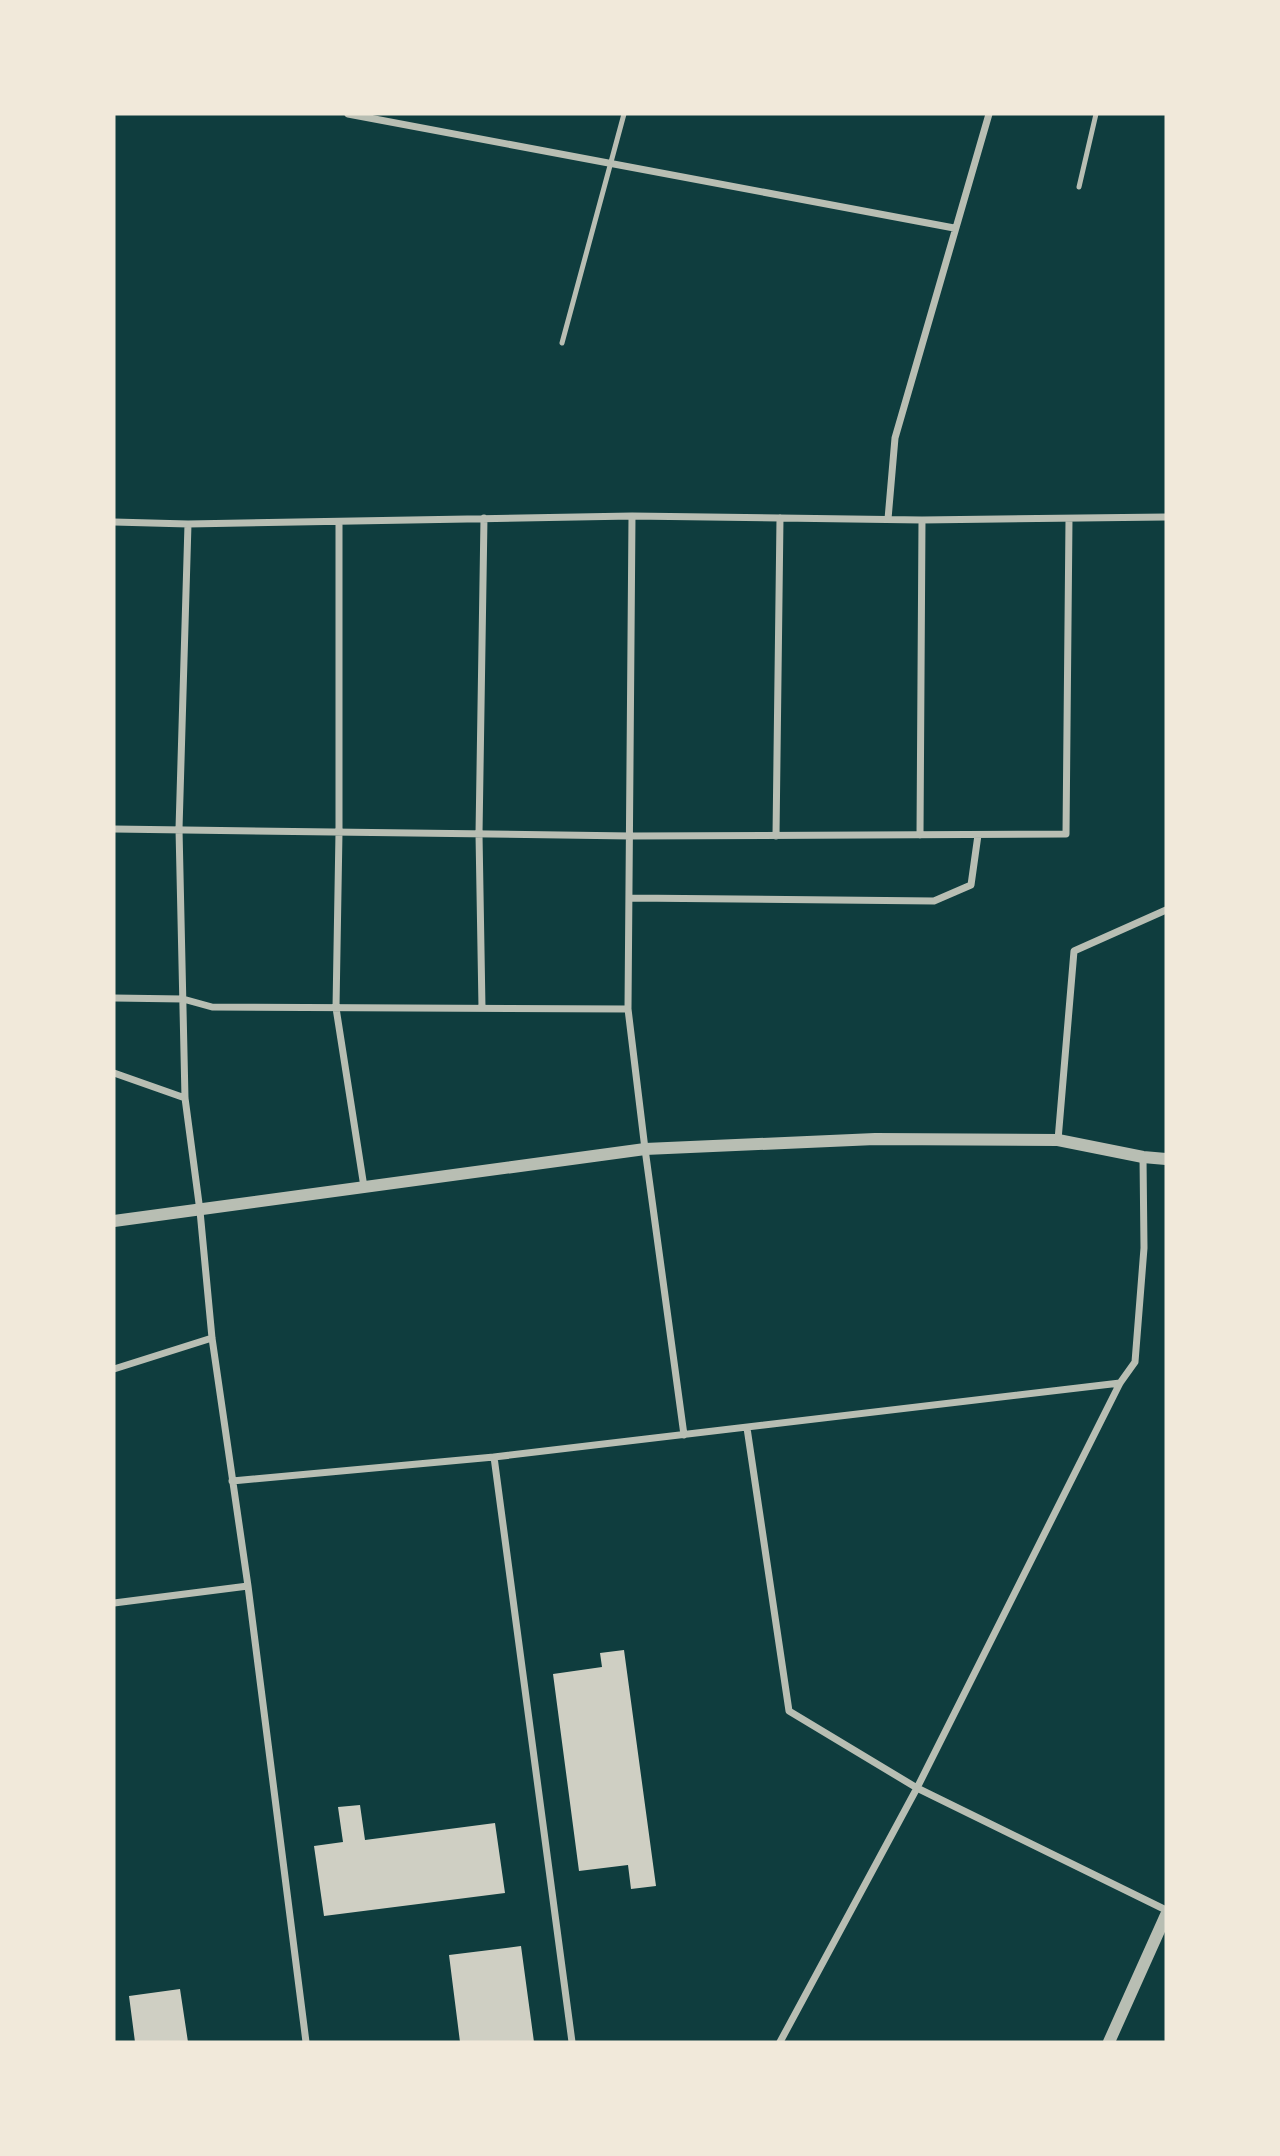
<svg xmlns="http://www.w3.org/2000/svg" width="1280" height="2156" viewBox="0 0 1280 2156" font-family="Literata,serif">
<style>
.building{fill:#cfcfc3}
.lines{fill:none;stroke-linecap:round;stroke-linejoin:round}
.service{stroke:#b8beb3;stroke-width:5}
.minor{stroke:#b8beb3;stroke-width:7}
.tertiary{stroke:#b8beb3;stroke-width:12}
</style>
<rect width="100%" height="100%" fill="#0f3d3e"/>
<path class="building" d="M 624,1650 L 656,1886 L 631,1889 L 628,1865 L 579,1871 L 553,1674 L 602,1667 L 600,1653 Z
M 360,1805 L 365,1840 L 495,1823 L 505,1893 L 324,1916 L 314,1846 L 343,1842 L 338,1807 Z
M 521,1946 L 534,2042 L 460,2042 L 449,1955 Z
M 180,1989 L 188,2042 L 135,2042 L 129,1996 Z"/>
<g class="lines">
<path class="service" d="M 1079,187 L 1096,114
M 562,343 L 624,114"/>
<path class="minor" d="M 348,114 L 954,228
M 632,516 L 628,1009 L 645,1149 L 684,1435
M 888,519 L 895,438 L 989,114
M 114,522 L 188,524 L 632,516 L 922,520 L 1166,517
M 339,522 L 339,832 L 336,1008 L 364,1187
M 188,524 L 179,829 L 185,1098 L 200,1211 L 212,1338 L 248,1586 L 306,2042
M 114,829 L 631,836 L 1066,834 L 1069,519
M 920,835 L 922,520
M 776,836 L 780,518
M 630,898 L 934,901 L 971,885 L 978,835
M 114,998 L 183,999 L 212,1007 L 628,1009
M 482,1008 L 479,834 L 484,518
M 114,1073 L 185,1098
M 1058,1140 L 1074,951 L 1166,910
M 114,1369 L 212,1338
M 747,1428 L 789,1711 L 917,1788 L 1166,1910
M 494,1457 L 572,2042
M 232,1481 L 494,1457 L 1120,1383
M 114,1603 L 248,1586
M 780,2042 L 917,1788 L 1120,1383 L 1135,1362 L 1144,1248 L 1143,1157"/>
<path class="tertiary" d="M 114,1221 L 645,1149 L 875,1139 L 1058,1140 L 1143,1157 L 1166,1159
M 1109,2042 L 1166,1915"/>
</g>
<rect width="1280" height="2156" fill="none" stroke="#f1e9da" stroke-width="231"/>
</svg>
